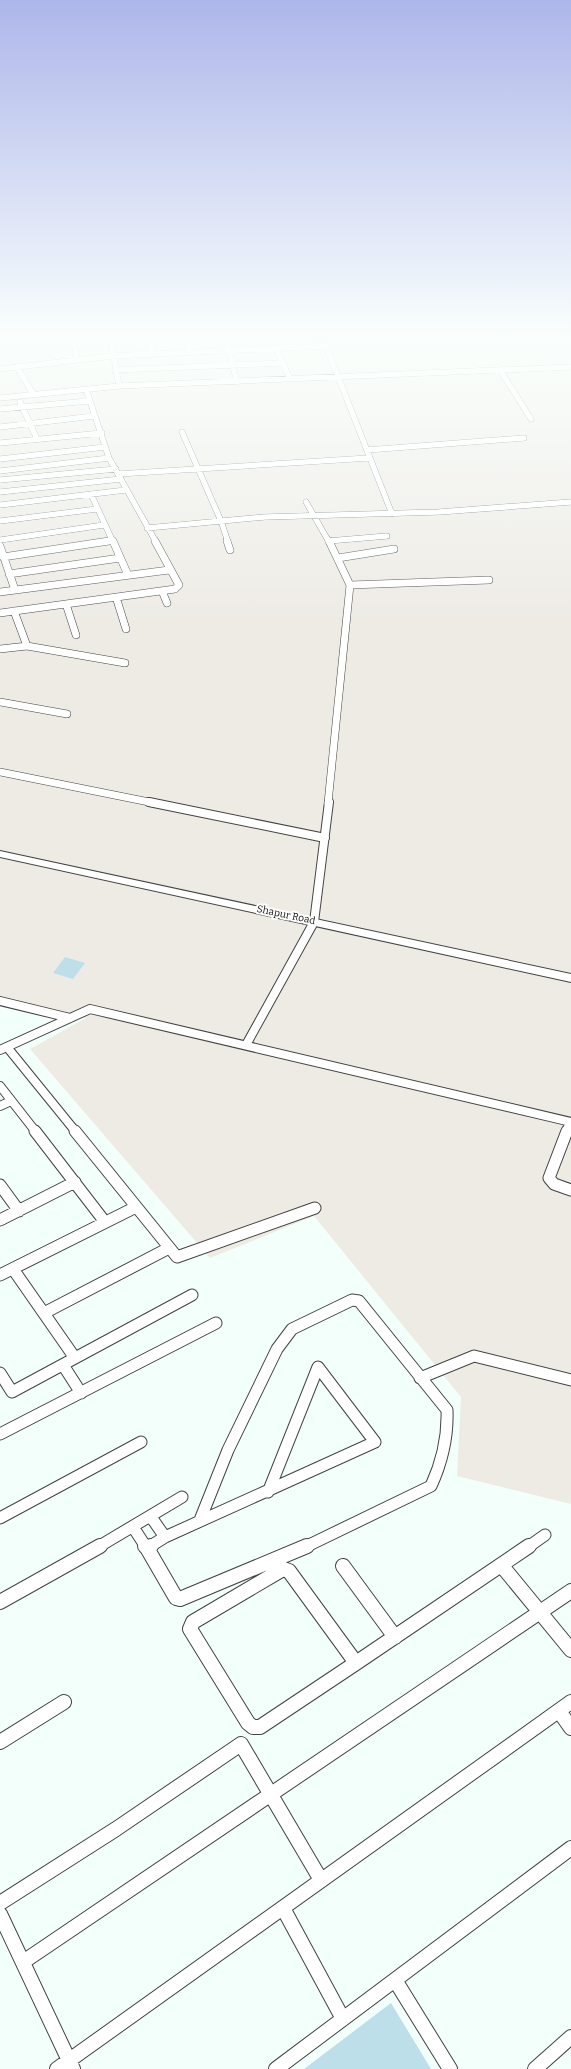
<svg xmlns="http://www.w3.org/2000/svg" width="571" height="2069" viewBox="0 0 571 2069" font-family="Bitter,serif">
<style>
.industrial{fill:#eeebe5}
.green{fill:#bddfea}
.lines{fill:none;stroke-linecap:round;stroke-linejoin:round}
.minor-far4-casing{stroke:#434343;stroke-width:6}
.minor-far3-casing{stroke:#434343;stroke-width:8}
.minor-far2-casing{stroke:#434343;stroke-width:10}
.minor-far1-casing{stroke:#434343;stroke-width:13}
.minor-casing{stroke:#434343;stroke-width:16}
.tertiary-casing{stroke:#434343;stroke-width:2}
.minor-far4{stroke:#fff;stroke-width:5.5}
.minor-far3{stroke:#fff;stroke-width:7}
.minor-far2{stroke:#fff;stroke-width:8}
.minor-far1{stroke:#fff;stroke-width:11}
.minor{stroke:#fff;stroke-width:14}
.tertiary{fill:#fff;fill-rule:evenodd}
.labels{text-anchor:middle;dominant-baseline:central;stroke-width:4;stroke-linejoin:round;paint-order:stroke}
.street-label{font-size:10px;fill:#101010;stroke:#fff}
</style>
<rect width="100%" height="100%" fill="#f3fffa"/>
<path class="industrial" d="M 0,335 L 571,335 L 571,1504 L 457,1476 L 461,1397 L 314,1216 L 210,1258 L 30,1049 L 86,1018 L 0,997 Z"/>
<path class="green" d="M 65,957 L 85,963 L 73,979 L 53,973 Z
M 391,2003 L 431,2069 L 304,2069 Z"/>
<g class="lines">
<defs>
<path id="minor-far4" d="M 73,335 L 77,359
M 110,335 L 119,386
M 150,335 L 152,354
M 186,335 L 190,352
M 225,335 L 237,382
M 276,349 L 290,379
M 17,367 L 33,394
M 0,369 L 112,356 L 326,346 L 392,514
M 115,370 L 282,363
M 500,370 L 531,419
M 86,389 L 109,458 L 156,542
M 0,398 L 119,386 L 571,367
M 20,402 L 37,439
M 0,409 L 89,401
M 0,427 L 94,416
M 182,432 L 221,521 L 228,542
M 0,443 L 102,433
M 367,450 L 524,438
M 0,459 L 105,447
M 0,471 L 109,458
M 118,474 L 369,458
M 0,480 L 116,469
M 0,492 L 121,479
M 91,494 L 113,542
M 306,502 L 329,542
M 0,505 L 126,490
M 0,521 L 97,509
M 147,528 L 265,517 L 439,512 L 571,502
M 0,540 L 104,525
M 328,541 L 387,536
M 102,542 L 112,541"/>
<path id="minor-far3" d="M 113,541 L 128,575
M 227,541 L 230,550
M 0,546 L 15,590
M 3,557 L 109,541
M 338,558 L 394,549
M 9,574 L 120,558
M 350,585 L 489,580
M 162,591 L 167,603
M 0,592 L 169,570
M 116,597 L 126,629
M 66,604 L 76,635
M 14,611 L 27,646
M 0,613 L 175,589 L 179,585 L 155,541
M 0,649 L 27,646 L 125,663
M 0,702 L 67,714
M 0,772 L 154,803
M 328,803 L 350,585 L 329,541"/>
<path id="minor-far2" d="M 149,802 L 325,838
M 0,1001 L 70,1018
M 246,1045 L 314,922 L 329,802
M 7,1047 L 76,1132
M 0,1050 L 90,1009 L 571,1122
M 0,1086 L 36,1132
M 0,1106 L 11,1101
M 566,1132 L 570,1122"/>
<path id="minor-far1" d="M 35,1131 L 105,1222
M 75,1131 L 177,1257 L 315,1208
M 567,1131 L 549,1178 L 554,1184 L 571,1190
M 0,1185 L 19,1211
M 0,1220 L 75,1182
M 13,1269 L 75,1358
M 0,1275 L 136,1207
M 44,1313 L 169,1248
M 63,1365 L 81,1393
M 318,1367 L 375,1442 L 269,1490 Z
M 0,1373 L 12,1392 L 192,1295
M 420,1378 L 474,1356 L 571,1380
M 0,1434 L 216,1323
M 268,1492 L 269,1490
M 151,1517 L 165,1537 L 269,1490
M 0,1518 L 141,1442
M 200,1520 L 228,1450 L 277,1349 L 292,1329 L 352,1300 L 359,1301 L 447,1410 C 448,1437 442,1462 431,1486 L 305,1547
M 133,1527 L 146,1547
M 98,1547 L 182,1497
M 149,1547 L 165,1537
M 528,1547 L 545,1535"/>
<path id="minor" d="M 145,1546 L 147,1548
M 151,1546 L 147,1548 L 176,1598 L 180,1599 L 307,1546
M 343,1566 L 395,1637
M 502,1566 L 571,1650
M 283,1569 L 289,1571 L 356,1663 L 260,1727 L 253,1727 L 248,1723 L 190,1629 L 193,1622 Z
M 0,1602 L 100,1546
M 356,1663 L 529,1546
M 559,1711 L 571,1728
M 0,1742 L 64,1702
M 0,1903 L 116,1829 L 241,1744 L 321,1880
M 283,1908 L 343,2019
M 0,1914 L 73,2069
M 23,1962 L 571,1591
M 395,1980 L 450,2069
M 57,2069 L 571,1702
M 276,2069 L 571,1848
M 535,2069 L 571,2037"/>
<path id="tertiary" d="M 0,851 L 571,974 L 571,982 L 0,857 Z"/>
</defs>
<use href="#minor-far4" class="minor-far4-casing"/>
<use href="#minor-far3" class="minor-far3-casing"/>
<use href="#minor-far2" class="minor-far2-casing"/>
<use href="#minor-far1" class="minor-far1-casing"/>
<use href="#minor" class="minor-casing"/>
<use href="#tertiary" class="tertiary-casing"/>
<use href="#minor-far4" class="minor-far4"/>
<use href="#minor-far3" class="minor-far3"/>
<use href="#minor-far2" class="minor-far2"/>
<use href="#minor-far1" class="minor-far1"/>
<use href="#minor" class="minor"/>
<use href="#tertiary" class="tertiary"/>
</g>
<linearGradient id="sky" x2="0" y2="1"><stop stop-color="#adb6ea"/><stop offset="0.54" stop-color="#fafffd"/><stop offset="1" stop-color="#fafffd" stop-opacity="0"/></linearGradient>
<rect width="571" height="625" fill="url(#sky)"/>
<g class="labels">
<g class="street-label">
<text transform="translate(286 915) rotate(12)">Shapur Road</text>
</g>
</g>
</svg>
